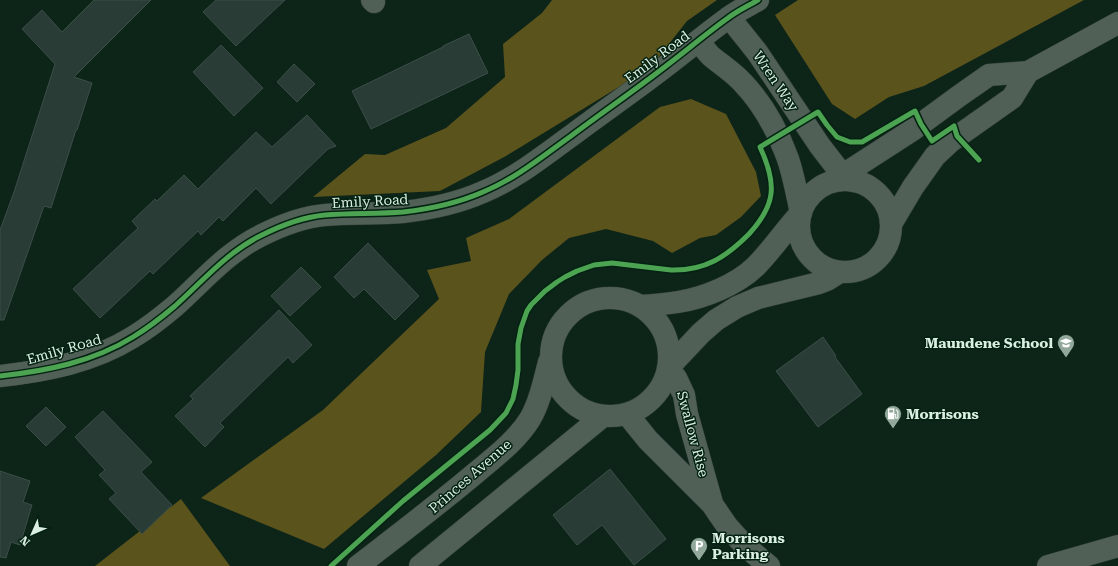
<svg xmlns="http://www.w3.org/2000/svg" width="1118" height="566" viewBox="0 0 1118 566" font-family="'Roboto Serif',serif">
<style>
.forest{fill:#5b531c}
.building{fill:#293d36;stroke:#3b4f48}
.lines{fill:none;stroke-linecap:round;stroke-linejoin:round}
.minor-casing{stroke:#2f3f36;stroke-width:23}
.tertiary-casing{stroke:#2f3f36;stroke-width:23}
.minor{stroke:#516057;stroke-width:22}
.tertiary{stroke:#516057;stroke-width:22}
.cycleway-casing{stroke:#042212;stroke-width:8}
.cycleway{stroke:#4ca352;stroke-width:5}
.labels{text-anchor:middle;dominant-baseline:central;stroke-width:3;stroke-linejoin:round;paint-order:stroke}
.street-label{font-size:14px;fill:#daefe1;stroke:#042212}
.poi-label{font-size:14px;font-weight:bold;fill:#daefe1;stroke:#042212;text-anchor:start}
</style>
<rect width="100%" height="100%" fill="#0d2419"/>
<path class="forest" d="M 552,0 L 717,0 L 687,21 L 650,68 L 506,156 L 440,191 L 313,197 L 365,154 L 385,155 L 446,128 L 505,77 L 503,44 L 542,13 Z
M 798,0 L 1084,0 L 924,86 L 889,97 L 855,119 L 832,104 L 775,15 Z
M 691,99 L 726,114 L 756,172 L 761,196 L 741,217 L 716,235 L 700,238 L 672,253 L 653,241 L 606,229 L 569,238 L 542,260 L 509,294 L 485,352 L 481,412 L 436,455 L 324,549 L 201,498 L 323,410 L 439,299 L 427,270 L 471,261 L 466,238 L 509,219 L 660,107 Z
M 181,499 L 230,566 L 95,566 Z"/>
<path class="building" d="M 94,0 L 151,0 L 74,77 L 92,83 L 77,130 L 76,130 L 51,208 L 44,206 L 4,320 L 0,320 L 0,230 L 14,192 L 55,64 L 22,29 L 42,10 L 62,32 Z
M 216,0 L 285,0 L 236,46 L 203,12 Z
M 469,34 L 488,73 L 371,129 L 352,91 L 443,47 L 443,46 Z
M 221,45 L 263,88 L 234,116 L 193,72 Z
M 294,64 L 315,84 L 297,102 L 277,82 Z
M 307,115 L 336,146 L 328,149 L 271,204 L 256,188 L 223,221 L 219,217 L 201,235 L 198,231 L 153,274 L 150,271 L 100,318 L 73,289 L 138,228 L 132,221 L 155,199 L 157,201 L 184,175 L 198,189 L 256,132 L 272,147 Z
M 368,243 L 419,296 L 395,320 L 364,289 L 354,298 L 334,277 Z
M 301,267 L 321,287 L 290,316 L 271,296 Z
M 279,310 L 312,345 L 293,363 L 288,357 L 220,423 L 224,427 L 205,447 L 175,416 L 193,399 L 190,396 Z
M 823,337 L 836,356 L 835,357 L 862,394 L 818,427 L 776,371 Z
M 46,407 L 66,427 L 46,446 L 26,426 Z
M 103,411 L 152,462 L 141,472 L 172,505 L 142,534 L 109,499 L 116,493 L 99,475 L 105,470 L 75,437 Z
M 610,469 L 666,539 L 634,565 L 602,525 L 577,545 L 553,515 Z
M 0,471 L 30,481 L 23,502 L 32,505 L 20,545 L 11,542 L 6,558 L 0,557 Z"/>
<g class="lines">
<defs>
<path id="minor" d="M 372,0 L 374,2
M 729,17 L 757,52 L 820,146 L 837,168 L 853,181
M 699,41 C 703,46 707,53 712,57 C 723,66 734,73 743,83 C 763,104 778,132 788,159 C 794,177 797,195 801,213
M 668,368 L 676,378 L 684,395 L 687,414 L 712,503
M 0,376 C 46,371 93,362 133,337 C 148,328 162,317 175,306 C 204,280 227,252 262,235 C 282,225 303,217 325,215 C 351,213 377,214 403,212 C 430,209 458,203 483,192 C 515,179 543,156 571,136 C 603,112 635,90 666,66 C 687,50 707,33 728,18 C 737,11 748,6 758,0
M 627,414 L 648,440 L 712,504 L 727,526 L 745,546 L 769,566
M 1048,566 L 1118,546"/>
<path id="tertiary" d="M799 226a46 46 0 1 1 92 0a46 46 0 1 1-92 0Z
M 832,182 L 914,129 L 959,96 L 989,75 L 1028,72 L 1118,23
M 891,224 L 913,187 L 935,156 L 951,141 L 1012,98 L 1028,72
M551 357a59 59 0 1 1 118 0a59 59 0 1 1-118 0Z
M 641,306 C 653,305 665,304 678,302 C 704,298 736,285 755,267 C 772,250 785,230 801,213
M 668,368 L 701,333 L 716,320 L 737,307 L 758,298 L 819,283 L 827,280 L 840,272
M 358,566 C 398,535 439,504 478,471 C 496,456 517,440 530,419 C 540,402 544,381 549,362
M 420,566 L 603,416"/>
</defs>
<use href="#minor" class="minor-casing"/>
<use href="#tertiary" class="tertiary-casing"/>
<use href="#minor" class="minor"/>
<use href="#tertiary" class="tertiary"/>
<defs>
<path id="cycleway" d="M 0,376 C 46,371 93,362 133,337 C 148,328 162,317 175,306 C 204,280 227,252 262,235 C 282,225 303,217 325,215 C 351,213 377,214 403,212 C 430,209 458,203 483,192 C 515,179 543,156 571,136 C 603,112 635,90 666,66 C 687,50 707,33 728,18 C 737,11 748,6 758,0
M 331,566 L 403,501 L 490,430 L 506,413 L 513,399 L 516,385 L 518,370 L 518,344 L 521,328 L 527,311 L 531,305 L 545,291 L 557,282 L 565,277 L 577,271 L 594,265 L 612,263 L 671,270 C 705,271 726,257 749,234 C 759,223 769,210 771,194 C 773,178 767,162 760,147 L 818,112 L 827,125 L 837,137 L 850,142 L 862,142 L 915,111 L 921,124 L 932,141 L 954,126 L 957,136 L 979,160"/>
</defs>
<use href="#cycleway" class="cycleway-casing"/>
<use href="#cycleway" class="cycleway"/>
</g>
<defs>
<symbol id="school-pin" viewBox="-11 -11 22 30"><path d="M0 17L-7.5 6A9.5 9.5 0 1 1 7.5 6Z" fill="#92a89b" stroke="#042212"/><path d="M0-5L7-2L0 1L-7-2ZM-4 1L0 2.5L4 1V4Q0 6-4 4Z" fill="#fff"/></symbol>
<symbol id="fuel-pin" viewBox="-11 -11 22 30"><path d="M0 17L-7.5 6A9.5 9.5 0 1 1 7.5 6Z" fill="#92a89b" stroke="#042212"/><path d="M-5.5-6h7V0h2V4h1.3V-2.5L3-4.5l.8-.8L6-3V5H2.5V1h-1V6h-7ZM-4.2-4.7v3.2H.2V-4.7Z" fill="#fff"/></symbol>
<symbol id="parking-pin" viewBox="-11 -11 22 30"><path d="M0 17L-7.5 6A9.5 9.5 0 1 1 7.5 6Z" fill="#92a89b" stroke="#042212"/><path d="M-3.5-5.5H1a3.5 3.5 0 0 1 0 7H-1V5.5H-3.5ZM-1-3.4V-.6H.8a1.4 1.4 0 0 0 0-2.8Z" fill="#fff"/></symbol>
</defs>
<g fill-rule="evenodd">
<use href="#school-pin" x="1056" y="333" width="20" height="27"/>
<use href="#fuel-pin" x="883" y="404" width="20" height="27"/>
<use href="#parking-pin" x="689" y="536" width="20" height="27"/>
</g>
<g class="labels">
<g class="street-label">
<text transform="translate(657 57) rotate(-37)">Emily Road</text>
<text transform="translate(776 81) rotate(56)">Wren Way</text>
<text transform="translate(370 201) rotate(-3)">Emily Road</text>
<text transform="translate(64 349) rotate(-16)">Emily Road</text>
<text transform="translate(693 434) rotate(75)">Swallow Rise</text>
<text transform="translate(470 476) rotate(-41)">Princes Avenue</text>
</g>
<g class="poi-label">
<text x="1053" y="343" text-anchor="end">Maundene School</text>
<text x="906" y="414">Morrisons</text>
<text x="712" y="538">Morrisons<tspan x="712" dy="16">Parking</tspan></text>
</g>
</g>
<g transform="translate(32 534) rotate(225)" stroke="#042212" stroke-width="3" paint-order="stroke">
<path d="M0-3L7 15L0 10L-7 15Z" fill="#daefe1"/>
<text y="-6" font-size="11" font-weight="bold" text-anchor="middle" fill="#daefe1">N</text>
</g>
</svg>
